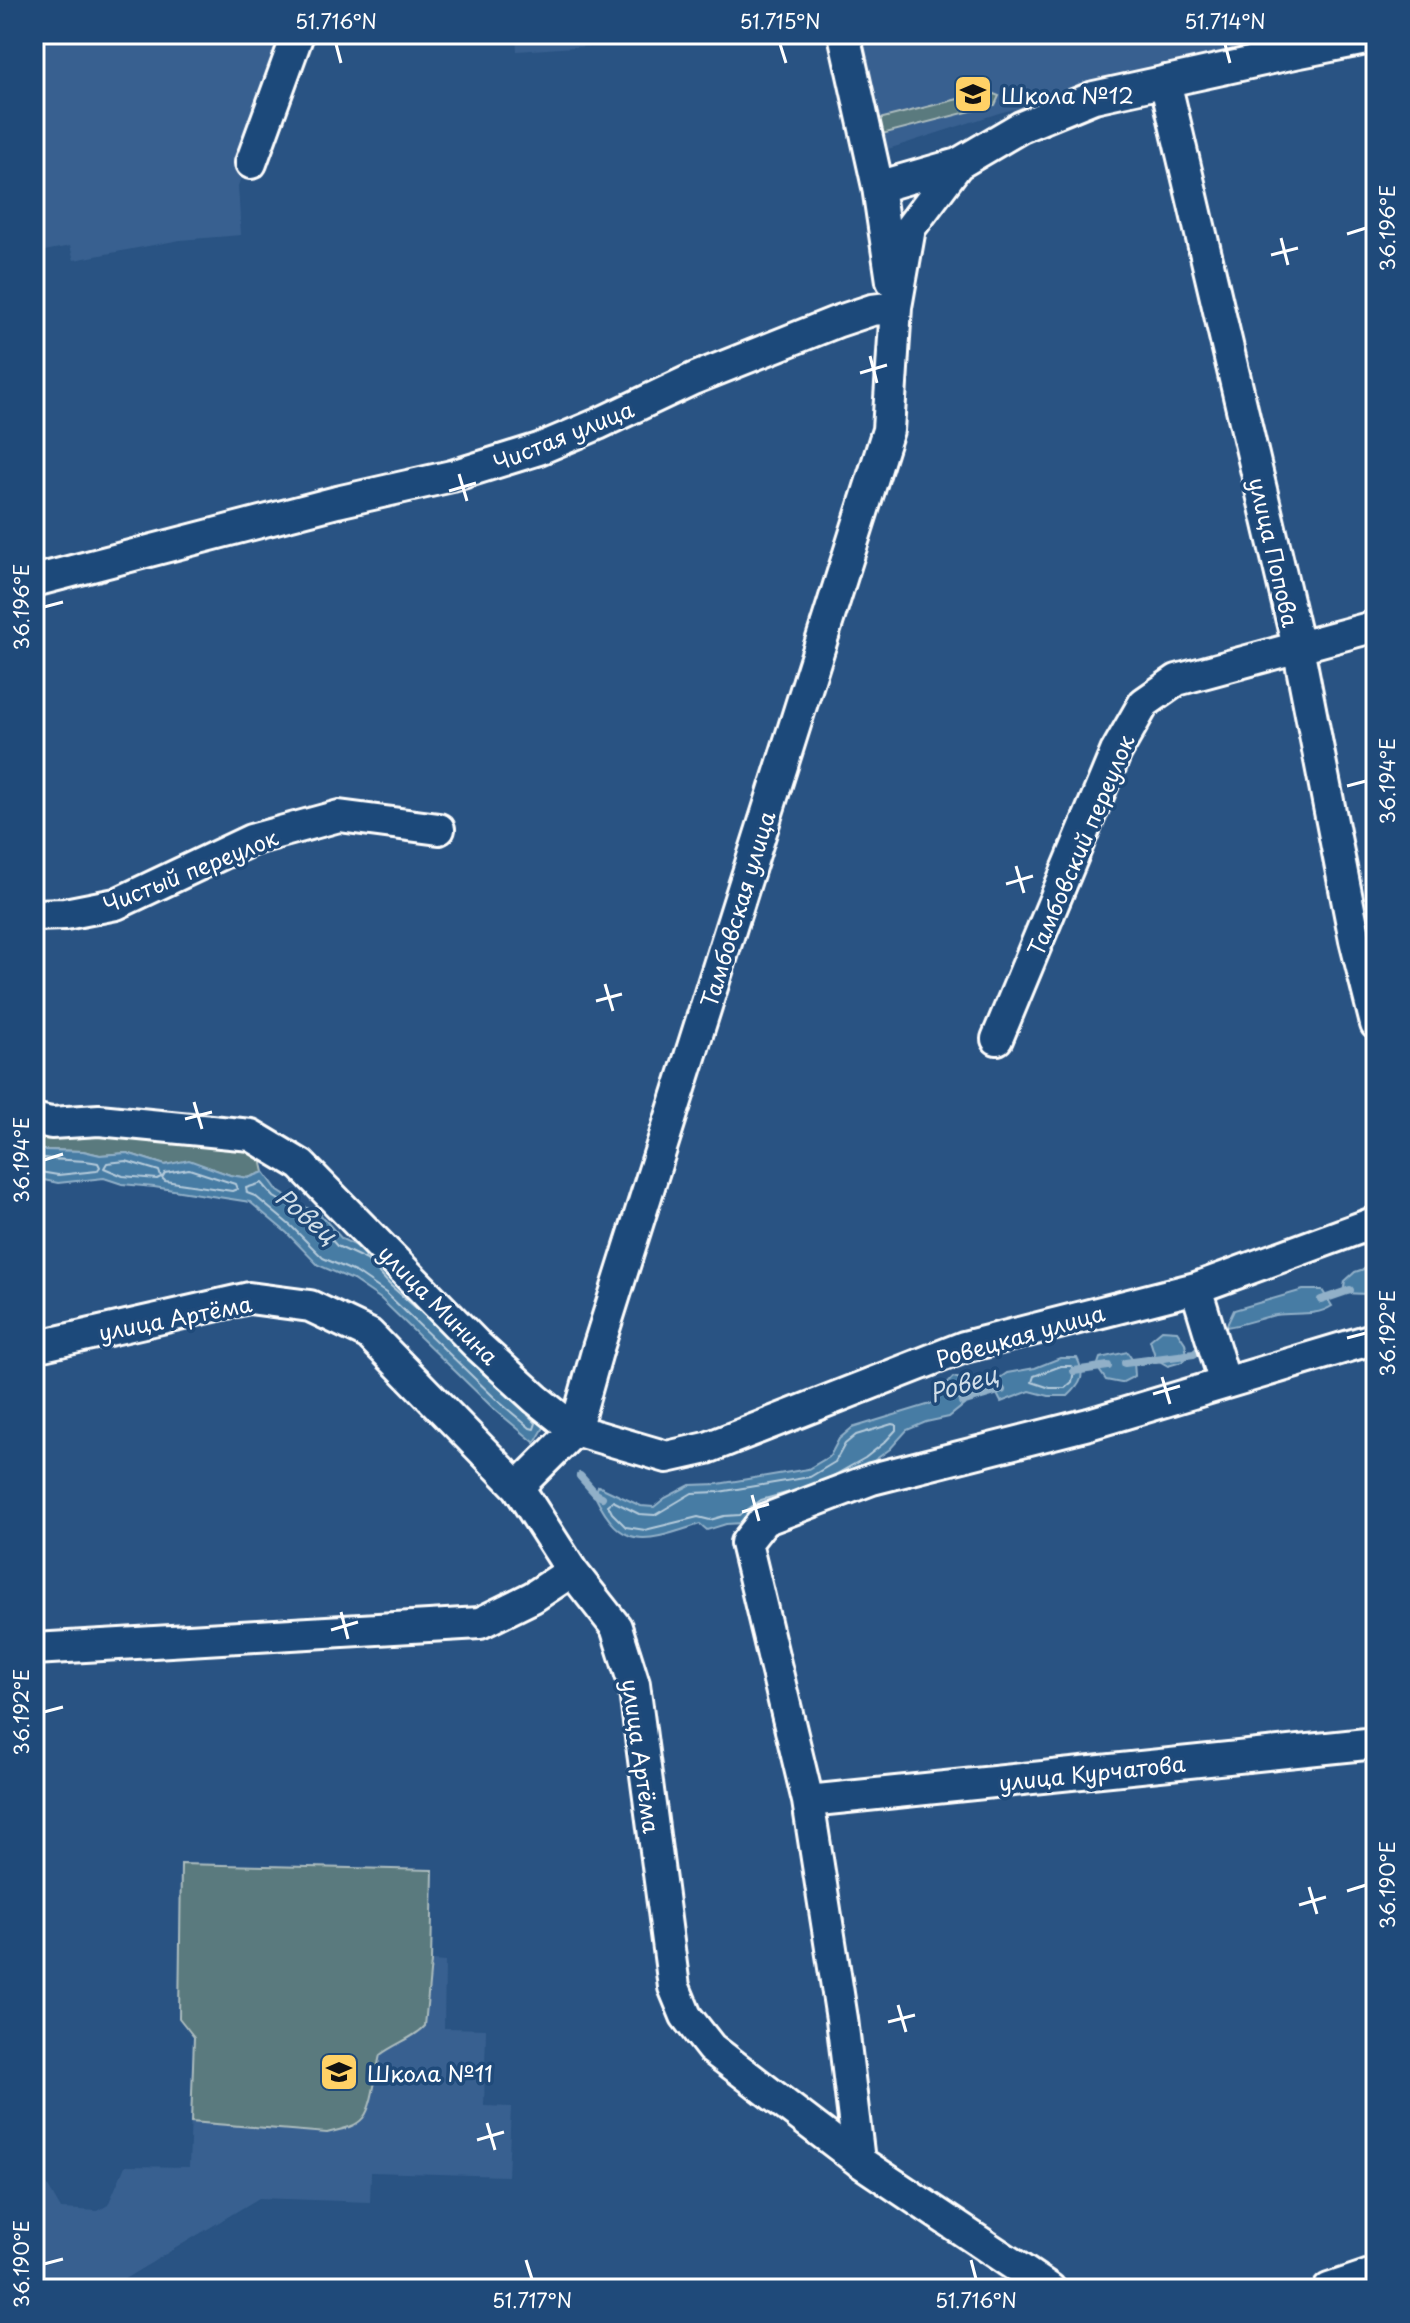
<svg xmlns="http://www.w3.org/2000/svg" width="1410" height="2323" viewBox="0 0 1410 2323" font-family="'Playpen Sans',sans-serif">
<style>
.built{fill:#396190}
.green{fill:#5a7a7e;stroke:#acbcbe;stroke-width:2}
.water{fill:#477ca4;stroke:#91b0c8;stroke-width:2}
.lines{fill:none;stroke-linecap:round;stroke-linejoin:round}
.shore{stroke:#b5cbdb;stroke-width:2}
.stream{stroke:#91b0c8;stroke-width:8}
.minor-casing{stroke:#fff;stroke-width:36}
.minor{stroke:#1f4a7a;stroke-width:30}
.ticks{fill:none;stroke:#fff;stroke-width:3}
.labels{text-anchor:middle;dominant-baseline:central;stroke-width:7;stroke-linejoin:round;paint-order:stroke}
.poi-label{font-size:22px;fill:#fff;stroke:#1f4a7a;text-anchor:start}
.street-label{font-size:22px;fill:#fff;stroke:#1f4a7a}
.water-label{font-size:24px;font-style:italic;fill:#d1dee8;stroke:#1f4a7a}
.neatline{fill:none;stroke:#fff;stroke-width:3}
.ticks-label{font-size:20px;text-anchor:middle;fill:#fff}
</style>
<rect width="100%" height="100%" fill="#295383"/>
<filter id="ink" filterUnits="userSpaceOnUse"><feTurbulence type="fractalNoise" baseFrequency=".0125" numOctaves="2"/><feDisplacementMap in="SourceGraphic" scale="16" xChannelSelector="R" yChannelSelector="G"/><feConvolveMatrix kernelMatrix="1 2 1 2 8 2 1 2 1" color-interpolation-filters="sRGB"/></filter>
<g filter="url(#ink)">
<path class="built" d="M 34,34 L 290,34 L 238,186 L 241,235 L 180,240 L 74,260 L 70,246 L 34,253 Z
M 516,34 L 622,34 L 618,44 L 517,51 Z
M 853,34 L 1337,34 L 1002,112 L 882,151 Z
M 181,1864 L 433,1870 L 431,1961 L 445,1962 L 444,2028 L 486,2029 L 484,2106 L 511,2107 L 508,2176 L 371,2172 L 370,2202 L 259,2198 L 121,2281 L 121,2289 L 34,2289 L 34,2134 L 40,2134 L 39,2171 L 61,2209 L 98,2211 L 108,2205 L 125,2166 L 189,2167 L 194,2037 L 179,2018 Z"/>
<path class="green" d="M 984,90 L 999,96 L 995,105 L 878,135 L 879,119 L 958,99 Z
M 34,1127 L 96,1128 L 259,1151 L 264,1172 L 248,1178 L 230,1175 L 189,1161 L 165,1165 L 127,1153 L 100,1155 L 83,1151 L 43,1150 L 34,1147 Z
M 181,1864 L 433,1870 L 431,1962 L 425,2026 C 416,2037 394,2044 380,2055 C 376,2070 373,2107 363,2118 C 355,2128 338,2130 327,2133 L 191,2122 L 194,2037 L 179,2018 Z"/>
<path class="water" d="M 34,1147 L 43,1150 L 83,1151 L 100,1155 L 127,1153 L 165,1165 L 189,1160 L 230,1175 L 248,1178 L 264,1172 L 278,1191 L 298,1204 L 319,1213 L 342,1239 L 371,1253 L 547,1422 L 535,1443 L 492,1407 L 381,1299 L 353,1280 L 318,1265 L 287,1233 L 250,1202 L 154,1187 L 122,1184 L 104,1178 L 58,1183 L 34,1178 Z
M 1376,1265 L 1376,1290 L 1367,1294 L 1343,1293 L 1345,1281 L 1355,1272 Z
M 1303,1290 L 1322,1290 L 1332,1306 C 1315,1317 1295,1312 1276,1315 C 1259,1318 1243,1325 1226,1327 L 1234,1310 Z
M 1162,1330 L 1177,1331 L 1185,1343 L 1187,1355 L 1182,1362 L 1168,1366 L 1156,1359 L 1150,1340 Z
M 1127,1352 L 1134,1362 L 1135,1376 L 1121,1383 L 1106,1380 L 1097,1367 L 1100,1358 Z
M 1060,1358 L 1077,1358 C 1086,1376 1081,1384 1068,1396 L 1049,1396 L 1030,1391 L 1001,1402 L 996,1392 L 997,1380 L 1007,1373 L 1035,1368 Z
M 953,1377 L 965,1380 L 970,1400 L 949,1417 L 926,1422 L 907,1430 L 890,1449 L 868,1465 L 742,1523 L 726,1524 L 707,1530 L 700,1524 C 647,1541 623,1553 595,1496 L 598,1486 L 641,1506 L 654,1507 L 665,1498 L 690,1485 L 718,1484 L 808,1469 L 830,1456 L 839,1439 L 852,1428 L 937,1402 L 943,1388 Z"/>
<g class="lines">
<path class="shore" d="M 34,1156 C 55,1162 77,1158 98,1163 L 100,1167 L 97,1171 L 58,1175 L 34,1171
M 126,1161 L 159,1171 L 161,1177 L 157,1179 L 123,1176 L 104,1168 L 107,1163 Z
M 189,1169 L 235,1184 L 237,1189 L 232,1191 L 165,1181 L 162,1178 L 165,1173 Z
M 424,1315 L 391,1286 L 367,1260 L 337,1246 L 314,1220 L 274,1197 L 262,1183 L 246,1188 L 247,1193 L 255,1196 L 292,1227 L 323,1258 L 357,1273 L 386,1293 L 498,1401 L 530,1428 L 534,1429 L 536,1423 L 528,1415
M 1061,1366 L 1071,1366 L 1074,1370 L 1072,1382 L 1065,1388 L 1050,1388 L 1032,1382 L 1034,1376 Z
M 790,1492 L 761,1500 L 740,1515 L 724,1516 L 710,1520 L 698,1517 L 645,1530 L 626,1527 L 612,1513 L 608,1505 L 613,1501 L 639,1514 L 655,1515 L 692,1493 L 719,1492 L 810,1477 L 835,1462 L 845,1444 L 856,1435 L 892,1424 L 896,1425 L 896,1430 L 884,1443 L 865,1458 L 833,1476"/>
<path class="stream" d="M 1321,1300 L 1350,1290
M 1125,1363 L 1194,1354 L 1207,1343
M 1074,1371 L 1108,1366
M 962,1402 L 1002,1390
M 580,1476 L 596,1494 L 602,1497"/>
<defs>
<path id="minor" d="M 844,34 L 878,187 L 892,281
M 1165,81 L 1298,647 L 1355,940 L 1376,1024
M 251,163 L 298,34
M 878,187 L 958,164 L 1021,127 L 1094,97 L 1295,53 L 1376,37
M 34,581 L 337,502 L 452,476 L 539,449 L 598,424 L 693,379 L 836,322 L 872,310 L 896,307
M 34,915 L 65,914 L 116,904 L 251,840 L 339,816 L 439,829
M 997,1039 L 1116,752 L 1144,703 L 1177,680 L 1376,626
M 34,1119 L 51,1123 L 99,1120 L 251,1135 L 301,1165 L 477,1345 L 536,1399 L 575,1430 L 667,1457 L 707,1448 L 964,1347 L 1196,1288 L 1376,1222
M 1196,1288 L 1225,1383
M 34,1347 L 249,1298 L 310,1306 L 369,1334 L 518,1487 L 572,1571 L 616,1627 L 634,1684 L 674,1987 L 686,2016 L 711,2048 L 859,2161 L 1050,2289
M 518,1487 L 575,1430 L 598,1348 L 888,430 L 896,307 L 910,228 L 958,164
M 34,1649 L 480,1623 L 533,1597 L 572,1571
M 808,1801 L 1376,1743
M 859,2161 L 842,2019 L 808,1801 L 746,1543 L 764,1520 L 872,1479 L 1089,1424 L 1376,1338
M 1329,2289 L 1376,2273"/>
</defs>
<use href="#minor" class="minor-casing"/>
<use href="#minor" class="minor"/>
</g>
</g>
<path class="ticks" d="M 336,44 L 341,63M 780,44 L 786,63M 1225,44 L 1230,63M 1347,234 L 1366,228M 1281,238 L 1288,265M 1271,255 L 1298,248M 870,356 L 877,383M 860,373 L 887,365M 459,474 L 467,501M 449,491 L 476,483M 44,607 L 63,602M 1347,786 L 1366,781M 1016,866 L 1024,893M 1006,884 L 1033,876M 605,984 L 613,1011M 596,1001 L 622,994M 194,1102 L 202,1129M 185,1119 L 212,1112M 44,1160 L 63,1154M 1347,1338 L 1366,1333M 1162,1377 L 1170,1404M 1153,1394 L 1180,1386M 752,1495 L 759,1521M 742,1512 L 769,1504M 341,1612 L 348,1639M 331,1630 L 358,1622M 44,1712 L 63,1707M 1309,1887 L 1317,1914M 1347,1891 L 1366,1885M 1299,1905 L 1326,1897M 898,2005 L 906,2032M 888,2022 L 915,2015M 487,2123 L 495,2150M 477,2140 L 504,2132M 526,2260 L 532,2279M 971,2260 L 976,2279M 44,2264 L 63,2259"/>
<defs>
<symbol id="school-square" viewBox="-11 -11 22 22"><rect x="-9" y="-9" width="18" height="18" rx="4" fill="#ffd166" stroke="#1f4a7a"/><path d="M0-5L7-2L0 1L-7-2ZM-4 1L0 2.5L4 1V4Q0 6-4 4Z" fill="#111"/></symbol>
</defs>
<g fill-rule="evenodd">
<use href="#school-square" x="951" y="72" width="44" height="44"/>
<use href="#school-square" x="317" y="2050" width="44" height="44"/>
</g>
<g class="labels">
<g class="poi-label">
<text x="1001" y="94">Школа №12</text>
<text x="367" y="2072">Школа №11</text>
</g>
<g class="street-label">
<text transform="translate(563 435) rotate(-22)">Чистая улица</text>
<text transform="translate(1275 552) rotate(77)">улица Попова</text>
<text transform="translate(1080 845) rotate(-67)">Тамбовский переулок</text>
<text transform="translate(190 870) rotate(-22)">Чистый переулок</text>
<text transform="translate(737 909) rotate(-73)">Тамбовская улица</text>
<text transform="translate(439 1304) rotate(45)">улица Минина</text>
<text transform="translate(175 1317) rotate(-11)">улица Артёма</text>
<text transform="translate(1020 1335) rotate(-16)">Ровецкая улица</text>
<text transform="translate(642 1756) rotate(82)">улица Артёма</text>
<text transform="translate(1092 1772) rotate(-6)">улица Курчатова</text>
</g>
<g class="water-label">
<text transform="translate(307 1215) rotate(40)">Ровец</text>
<text transform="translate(963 1383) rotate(-17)">Ровец</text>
</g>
</g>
<rect width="1410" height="2323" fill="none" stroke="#1f4a7a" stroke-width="88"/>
<rect x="44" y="44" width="1322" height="2235" class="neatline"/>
<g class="ticks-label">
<text x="336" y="29">51.716°N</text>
<text x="780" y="29">51.715°N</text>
<text x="1225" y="29">51.714°N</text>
<text transform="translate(1388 228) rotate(-90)" y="7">36.196°E</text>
<text transform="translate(22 607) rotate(-90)" y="7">36.196°E</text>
<text transform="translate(1388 781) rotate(-90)" y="7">36.194°E</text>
<text transform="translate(22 1160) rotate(-90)" y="7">36.194°E</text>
<text transform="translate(1388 1333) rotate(-90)" y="7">36.192°E</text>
<text transform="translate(22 1712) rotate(-90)" y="7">36.192°E</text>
<text transform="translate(1388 1885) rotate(-90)" y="7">36.190°E</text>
<text transform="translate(22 2264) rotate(-90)" y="7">36.190°E</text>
<text x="532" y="2308">51.717°N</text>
<text x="976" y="2308">51.716°N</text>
</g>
</svg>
